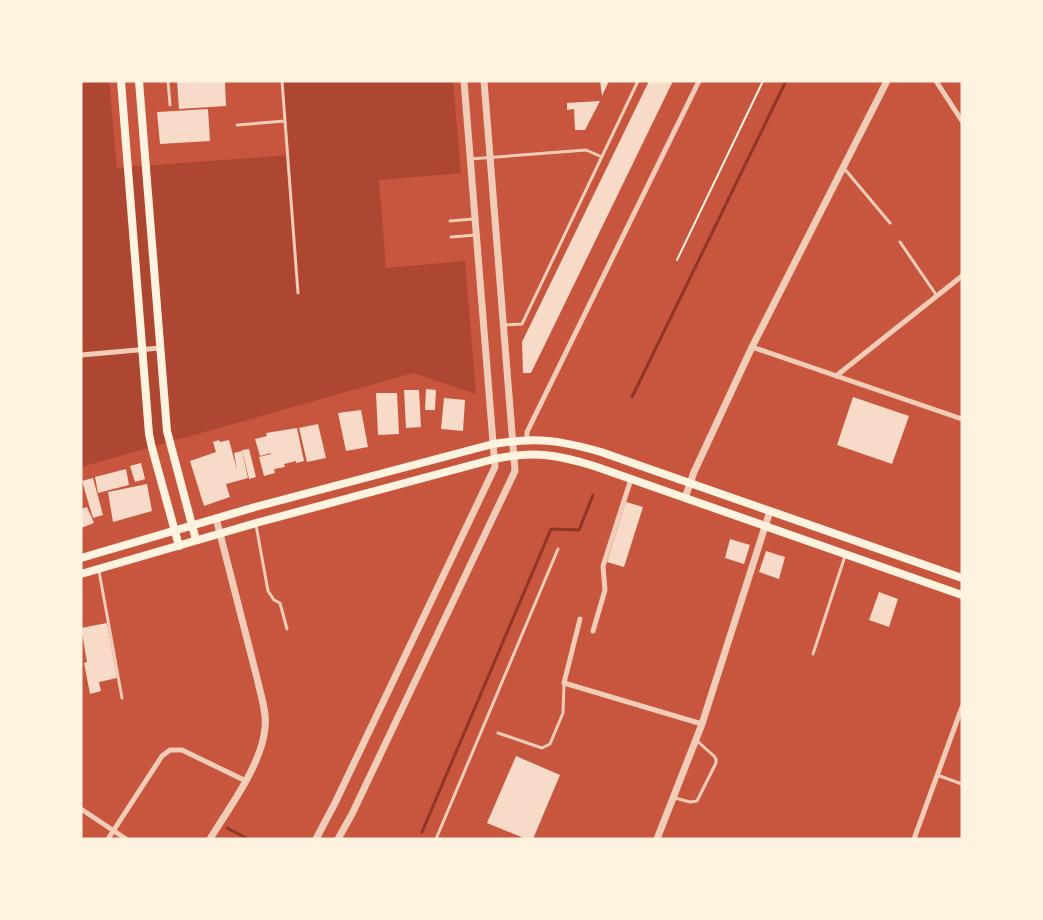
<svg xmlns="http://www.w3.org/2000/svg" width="1043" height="920" viewBox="0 0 1043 920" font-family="'PT Sans',sans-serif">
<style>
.green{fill:#ae4732}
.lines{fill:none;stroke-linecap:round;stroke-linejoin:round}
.stream{stroke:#8f3625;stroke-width:3}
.building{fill:#f7dbc8}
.path{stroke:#fff3e0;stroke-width:2}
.service{stroke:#f1ccb7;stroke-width:3}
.minor{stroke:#f1ccb7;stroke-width:5}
.tertiary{stroke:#f1ccb7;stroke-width:7}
.secondary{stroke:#fff3e0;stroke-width:8}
.primary{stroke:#fff3e0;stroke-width:8}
</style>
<rect width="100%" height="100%" fill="#c8553d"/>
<path class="green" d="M 81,81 L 109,81 L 117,168 L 289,155 L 282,81 L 453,81 L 461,173 L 379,180 L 386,268 L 465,261 L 476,394 L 413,373 L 81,467 Z"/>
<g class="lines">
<path class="stream" d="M 632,397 L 786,81
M 227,828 L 248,839
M 422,832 L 551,529 L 579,530 L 593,495"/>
</g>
<path class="building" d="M 177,81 L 225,81 L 226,106 L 179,109 Z
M 600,81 L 609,81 L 602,96 Z
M 649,81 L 673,81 L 531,373 L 523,373 L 522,342 Z
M 600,101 L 585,130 L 575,130 L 574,109 L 567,110 L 567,103 Z
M 208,109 L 210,141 L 160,144 L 157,112 Z
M 426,389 L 436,390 L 435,410 L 425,410 Z
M 404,390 L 419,390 L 421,427 L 406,428 Z
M 376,393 L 397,393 L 399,434 L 378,435 Z
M 853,397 L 909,416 L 892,464 L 837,445 Z
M 444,398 L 465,400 L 463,431 L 441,429 Z
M 361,410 L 368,447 L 346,451 L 338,413 Z
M 318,424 L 326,458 L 307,462 L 299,428 Z
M 297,428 L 304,461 L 296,463 L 296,461 L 284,464 L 285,467 L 274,469 L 275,473 L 264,476 L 259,457 L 271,454 L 271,453 L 260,456 L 255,439 L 267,436 L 266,433 Z
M 219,440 L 220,442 L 229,440 L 237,470 L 234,453 L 242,451 L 248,478 L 226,484 L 230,497 L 204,506 L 190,461 L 216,452 L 213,442 Z
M 249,449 L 256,477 L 249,479 L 242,450 Z
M 141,463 L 145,479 L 135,482 L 130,466 Z
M 126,469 L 129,485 L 98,493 L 95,477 Z
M 93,478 L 103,515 L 93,518 L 82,481 Z
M 147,484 L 152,511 L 113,522 L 108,492 Z
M 626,502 L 643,507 L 624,567 L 607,562 Z
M 87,507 L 94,523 L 81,528 L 81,509 Z
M 730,539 L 750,545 L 744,564 L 725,558 Z
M 766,551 L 785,557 L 779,579 L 759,572 Z
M 879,592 L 898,599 L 889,627 L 869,620 Z
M 107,623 L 117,678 L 99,682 L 101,691 L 90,694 L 84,663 L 87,662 L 81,628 Z
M 516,756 L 560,775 L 533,839 L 526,839 L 487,823 Z"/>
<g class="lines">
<path class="path" d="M 677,260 L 763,81"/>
<path class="service" d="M 168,81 L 170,105
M 282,81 L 298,293
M 237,125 L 285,121
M 470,159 L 586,150 L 602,157
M 843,167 L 890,223
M 450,221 L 473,219
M 451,237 L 476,235
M 900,242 L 937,296
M 504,325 L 522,324 L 638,81
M 256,525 L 268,591 L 274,600 L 280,603 L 287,629
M 99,571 L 122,698
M 813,654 L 845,556
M 498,733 L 542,748 L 550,744 L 563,713 L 564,684
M 937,775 L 962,784
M 675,798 L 690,802 L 697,801 L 716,763 L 716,759 L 714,756 L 696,740
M 436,839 L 558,549"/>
<path class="minor" d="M 936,81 L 962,121
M 752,347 L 962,419
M 81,355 L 160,348
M 836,376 L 962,276
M 527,439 L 527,432 L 699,81
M 580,619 L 564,683 L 702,724
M 593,631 L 605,590 L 603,566 L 631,479
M 81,809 L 126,839
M 108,839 L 162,756 L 170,750 L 182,750 L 246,781
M 914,839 L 962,707"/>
<path class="tertiary" d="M 685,498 L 694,472 L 752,347 L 887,81
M 210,839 C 229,808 262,764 265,728 C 267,713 261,696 258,682 L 216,518
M 316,839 L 335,803 L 495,467 L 464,81
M 338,839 L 352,814 L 515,471 L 484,81
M 657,839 L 702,724 L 770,511"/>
<path class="secondary" d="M 121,81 L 149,434 L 152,448 L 179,546
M 139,81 L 167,431 L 196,540"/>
<path class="primary" d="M 81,558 L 255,507 L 493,444 C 536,437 559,440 601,452 L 962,578
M 81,574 L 256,523 L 494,459 C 534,451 555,454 594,466 L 962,595"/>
</g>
<rect width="1043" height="920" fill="none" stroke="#fff3e0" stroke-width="165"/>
</svg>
